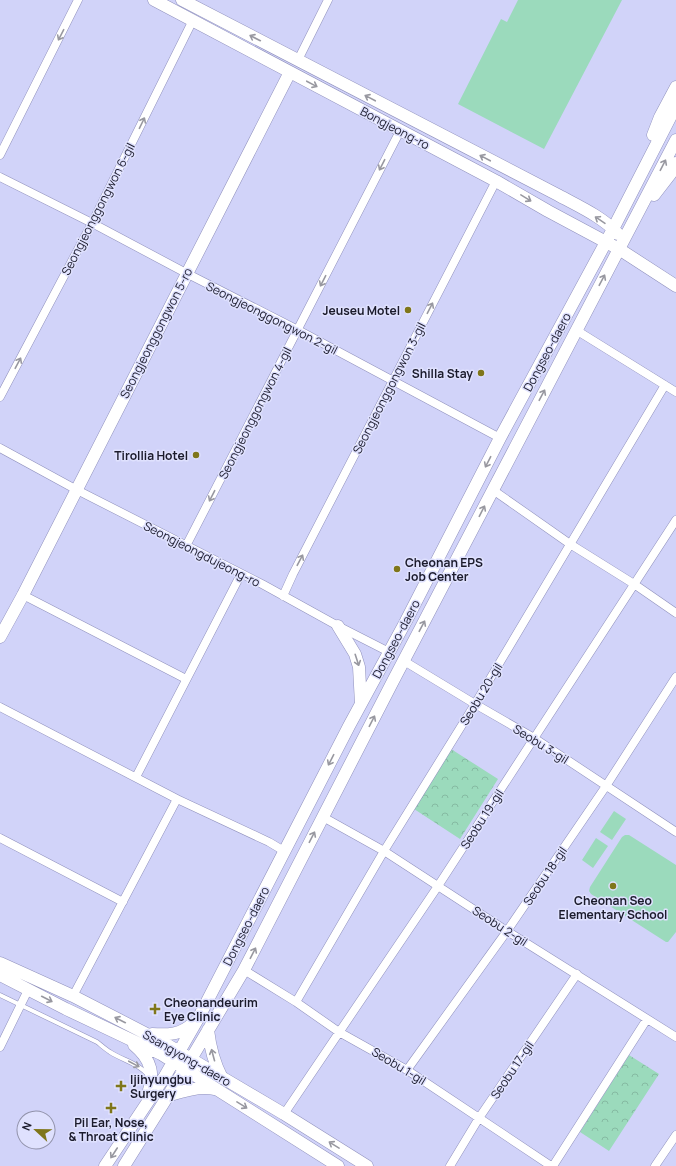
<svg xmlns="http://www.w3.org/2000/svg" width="676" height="1166" viewBox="0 0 676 1166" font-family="Manrope,sans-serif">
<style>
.park{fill:url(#park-crowns)}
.garden{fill:#9bdabc}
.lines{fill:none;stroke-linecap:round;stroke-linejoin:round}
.lane-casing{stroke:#9091bd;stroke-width:5}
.street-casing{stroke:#9091bd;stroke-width:9}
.secondary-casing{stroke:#9091bd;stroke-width:13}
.lane{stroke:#fff;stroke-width:4}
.street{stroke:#fff;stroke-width:8}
.secondary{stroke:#fff;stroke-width:12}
.oneway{stroke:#9898a0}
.poi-dot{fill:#7f761a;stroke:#dfe1fe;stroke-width:1.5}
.labels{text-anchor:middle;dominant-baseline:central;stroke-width:3;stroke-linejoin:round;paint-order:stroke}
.street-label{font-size:12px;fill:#1b1b2c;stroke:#dfe1fe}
.poi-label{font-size:12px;font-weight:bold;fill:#1b1b2c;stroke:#dfe1fe;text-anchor:end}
</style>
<defs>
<pattern id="park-crowns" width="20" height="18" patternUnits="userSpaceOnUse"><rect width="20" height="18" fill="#9bdabc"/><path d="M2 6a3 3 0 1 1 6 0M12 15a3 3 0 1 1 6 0" fill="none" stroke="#85baa2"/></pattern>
</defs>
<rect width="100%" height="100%" fill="#d1d3f9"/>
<path class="park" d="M 451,749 L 498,779 L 460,839 L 414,809 Z
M 629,1055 L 659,1074 L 609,1151 L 580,1132 Z"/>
<path class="garden" d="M 518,0 L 622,0 L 544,149 L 458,104 L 501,19 L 507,22 Z
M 614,811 L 626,819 L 612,840 L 600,832 Z
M 625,835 L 629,835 L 676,865 L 676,932 L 668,942 L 666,942 L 591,894 L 589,891 L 590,887 L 622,837 Z
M 596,838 L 608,846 L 593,868 L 582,860 Z"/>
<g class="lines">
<defs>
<path id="lane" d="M 0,995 L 97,1042 C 101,1045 105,1049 110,1052 C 122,1060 138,1063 147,1074"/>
<path id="street" d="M 298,60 L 328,0
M 0,155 L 78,0
M 0,177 L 92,223 L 186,273 L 298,330 L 500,438
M 576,330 L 676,392
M 0,397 L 92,223 L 193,20
M 0,448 L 77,490 L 262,584 L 338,626 L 389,652
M 493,490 L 570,544 L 634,584 L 676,613
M 186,546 L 400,131
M 23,595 L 186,679
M 283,596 L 293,574 L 496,181
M 404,661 L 475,704 L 534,738 L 676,832
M 0,707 L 177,799 L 269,842 L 284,851
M 136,777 L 241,574
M 323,817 L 384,851 L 507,931 L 676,1037
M 0,838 L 123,902
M 244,970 L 296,1002 L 339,1032 L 407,1070 L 551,1166
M 73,996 L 177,799
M 296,1002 L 384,851 L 475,704 L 665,385
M 0,1047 L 28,990
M 407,1070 L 507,931 L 606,786 L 676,677
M 284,1114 L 438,886 L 676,520
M 450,1166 L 479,1118 L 577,974
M 553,1166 L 647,1019
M 655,1166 L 676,1135"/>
<path id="secondary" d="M 154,0 L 496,181 L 548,211 L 619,249 L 676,286
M 182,0 L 558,195 C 578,206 603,217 618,234
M 653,135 L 660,117 L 676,87
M 654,195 L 671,173 L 676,163
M 338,626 L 355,654 L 359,667 L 361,704
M 0,637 L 23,595 L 290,72
M 0,963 L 73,996 L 166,1044 L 201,1065 L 284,1114 L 367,1166
M 0,975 L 66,1009 L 161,1054 L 338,1166
M 208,1030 C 210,1047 214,1063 222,1078
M 152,1034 C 168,1035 181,1035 193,1023
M 134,1045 C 152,1060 155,1075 147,1096
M 167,1096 C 183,1091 199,1086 215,1089
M 105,1166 L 165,1076 L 199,1017 L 349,726 L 406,621 L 500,438 L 613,229 L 676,106
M 124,1166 L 191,1059 L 244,970 L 392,683 L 676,140"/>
</defs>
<use href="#lane" class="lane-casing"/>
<use href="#street" class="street-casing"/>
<use href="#secondary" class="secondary-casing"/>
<use href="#lane" class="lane"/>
<use href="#street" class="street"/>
<use href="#secondary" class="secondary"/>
</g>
<defs><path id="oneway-shaft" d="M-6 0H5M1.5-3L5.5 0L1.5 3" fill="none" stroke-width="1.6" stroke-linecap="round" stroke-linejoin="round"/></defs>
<g class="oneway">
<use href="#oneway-shaft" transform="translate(61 35) rotate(117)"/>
<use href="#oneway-shaft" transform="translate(255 38) rotate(-153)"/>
<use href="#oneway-shaft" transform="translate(312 84) rotate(28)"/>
<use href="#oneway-shaft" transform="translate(370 98) rotate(-152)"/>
<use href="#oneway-shaft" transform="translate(142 123) rotate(-64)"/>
<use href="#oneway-shaft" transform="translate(485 158) rotate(-152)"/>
<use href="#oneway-shaft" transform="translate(382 165) rotate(117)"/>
<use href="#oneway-shaft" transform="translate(663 165) rotate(-63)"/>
<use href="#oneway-shaft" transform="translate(526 198) rotate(31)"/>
<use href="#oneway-shaft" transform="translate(600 220) rotate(-146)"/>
<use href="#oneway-shaft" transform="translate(602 280) rotate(-62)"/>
<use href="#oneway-shaft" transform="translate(323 281) rotate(117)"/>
<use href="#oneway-shaft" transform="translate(430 308) rotate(-63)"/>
<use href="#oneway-shaft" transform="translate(18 363) rotate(-62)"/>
<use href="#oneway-shaft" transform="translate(542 395) rotate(-62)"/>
<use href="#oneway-shaft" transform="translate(488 462) rotate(117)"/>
<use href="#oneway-shaft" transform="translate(212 496) rotate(117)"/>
<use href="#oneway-shaft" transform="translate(482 511) rotate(-63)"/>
<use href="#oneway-shaft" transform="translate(300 560) rotate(-62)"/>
<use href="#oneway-shaft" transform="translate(422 626) rotate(-62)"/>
<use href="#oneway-shaft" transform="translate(357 660) rotate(72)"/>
<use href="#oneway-shaft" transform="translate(372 721) rotate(-63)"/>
<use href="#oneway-shaft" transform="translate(331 760) rotate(117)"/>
<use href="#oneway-shaft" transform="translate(312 837) rotate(-63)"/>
<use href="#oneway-shaft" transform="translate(253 953) rotate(-63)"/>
<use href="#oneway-shaft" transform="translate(47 999) rotate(27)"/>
<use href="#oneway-shaft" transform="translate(120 1020) rotate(-153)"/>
<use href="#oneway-shaft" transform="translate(213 1055) rotate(-105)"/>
<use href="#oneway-shaft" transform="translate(134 1064) rotate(28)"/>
<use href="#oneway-shaft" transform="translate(242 1105) rotate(32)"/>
<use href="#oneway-shaft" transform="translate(334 1145) rotate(-148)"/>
<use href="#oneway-shaft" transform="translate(114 1153) rotate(123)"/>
</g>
<g class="poi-dot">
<circle cx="408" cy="310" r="4"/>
<circle cx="481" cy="373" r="4"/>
<circle cx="196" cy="455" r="4"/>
<circle cx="397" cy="569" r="4"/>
<circle cx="613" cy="886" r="4"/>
<path d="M153 1003h4v4h4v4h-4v4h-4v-4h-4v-4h4z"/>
<path d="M119 1080h4v4h4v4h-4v4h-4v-4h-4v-4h4z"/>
<path d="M109 1102h4v4h4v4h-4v4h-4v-4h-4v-4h4z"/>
</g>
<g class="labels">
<g class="street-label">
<text transform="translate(395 128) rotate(28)">Bongjeong-ro</text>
<text transform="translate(98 209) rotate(-63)">Seongjeonggongwon 6-gil</text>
<text transform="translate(272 318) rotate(27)">Seongjeonggongwon 2-gil</text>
<text transform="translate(156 333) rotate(-63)">Seongjeonggongwon 5-ro</text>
<text transform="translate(547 352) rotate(-62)">Dongseo-daero</text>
<text transform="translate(389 388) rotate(-63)">Seongjeonggongwon 3-gil</text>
<text transform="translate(255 413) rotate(-63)">Seongjeonggongwon 4-gil</text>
<text transform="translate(202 554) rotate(27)">Seongjeongdujeong-ro</text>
<text transform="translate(396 639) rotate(-62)">Dongseo-daero</text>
<text transform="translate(481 694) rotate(-59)">Seobu 20-gil</text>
<text transform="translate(541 744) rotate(32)">Seobu 3-gil</text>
<text transform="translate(482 819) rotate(-57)">Seobu 19-gil</text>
<text transform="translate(545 876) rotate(-56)">Seobu 18-gil</text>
<text transform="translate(246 926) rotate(-63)">Dongseo-daero</text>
<text transform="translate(500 926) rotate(33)">Seobu 2-gil</text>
<text transform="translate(187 1058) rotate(30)">Ssangyong-daero</text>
<text transform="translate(399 1066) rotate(31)">Seobu 1-gil</text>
<text transform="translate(512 1070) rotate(-56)">Seobu 17-gil</text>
</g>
<g class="poi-label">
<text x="400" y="310">Jeuseu Motel</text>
<text x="473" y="373">Shilla Stay</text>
<text x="188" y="455">Tirollia Hotel</text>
<text x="405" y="562" text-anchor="start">Cheonan EPS<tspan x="405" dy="14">Job Center</tspan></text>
<text x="613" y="900" text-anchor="middle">Cheonan Seo<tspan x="613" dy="14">Elementary School</tspan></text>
<text x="164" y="1002" text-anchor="start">Cheonandeurim<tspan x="164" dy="14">Eye Clinic</tspan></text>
<text x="130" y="1079" text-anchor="start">Ijihyungbu<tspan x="130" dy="14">Surgery</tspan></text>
<text x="111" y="1122" text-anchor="middle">Pil Ear, Nose,<tspan x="111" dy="14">&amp; Throat Clinic</tspan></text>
</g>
</g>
<g transform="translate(36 1130) rotate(292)"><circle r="19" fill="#dfe1fe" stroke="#9192aa"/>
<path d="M0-3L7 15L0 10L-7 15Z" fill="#7f761a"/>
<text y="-6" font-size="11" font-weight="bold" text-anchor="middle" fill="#1b1b2c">N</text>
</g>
</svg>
